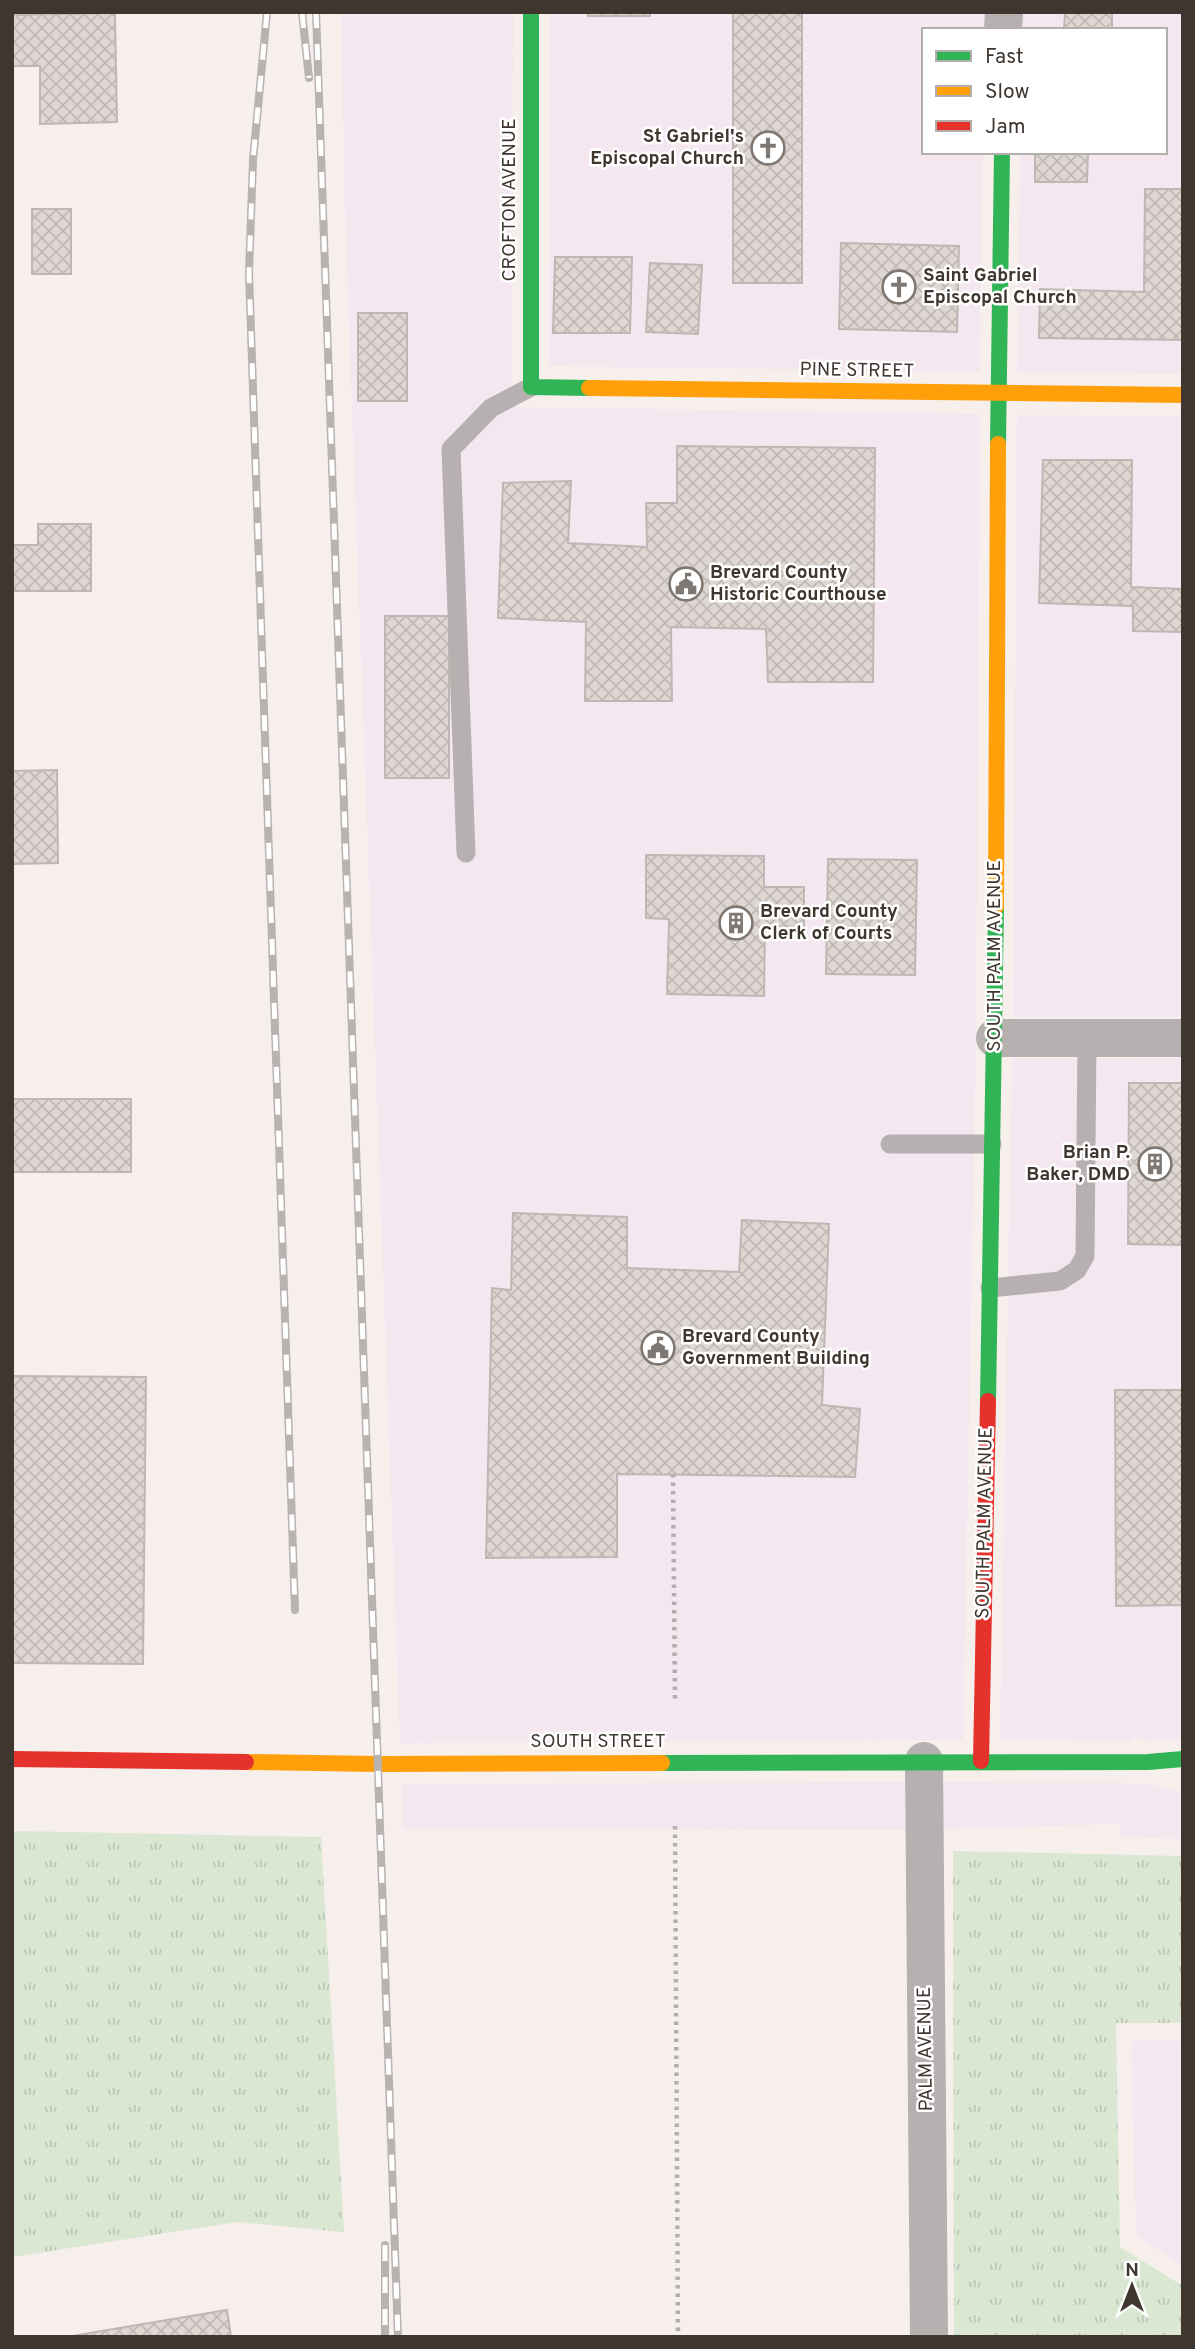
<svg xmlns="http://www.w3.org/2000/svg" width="1195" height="2349" viewBox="0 0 1195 2349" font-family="Overpass,sans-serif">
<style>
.commercial{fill:#f4e7f0}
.grass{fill:url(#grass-tufts)}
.building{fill:url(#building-cross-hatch);stroke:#bfb7b3;stroke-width:2}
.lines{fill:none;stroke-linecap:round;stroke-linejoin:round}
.path{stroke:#b3aead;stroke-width:4.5;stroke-dasharray:3.5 5;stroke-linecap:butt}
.lane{stroke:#b6b0b0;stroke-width:19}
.street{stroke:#b6b0b0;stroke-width:38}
.fast{stroke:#30b455;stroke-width:16}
.slow{stroke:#ff9f0a;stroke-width:16}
.jam{stroke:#e5322d;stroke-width:16}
.rail-casing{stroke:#b8b3b1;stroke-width:8}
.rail{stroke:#fff;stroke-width:5;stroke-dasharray:16;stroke-linecap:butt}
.labels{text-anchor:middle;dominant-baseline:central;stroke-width:5;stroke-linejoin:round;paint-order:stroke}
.poi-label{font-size:19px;font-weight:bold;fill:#3f3630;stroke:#fff;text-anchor:start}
.street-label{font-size:19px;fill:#3f3630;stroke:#fff}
</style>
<defs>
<pattern id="grass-tufts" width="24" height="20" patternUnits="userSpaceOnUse" patternTransform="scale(1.75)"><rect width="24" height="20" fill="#d9e7d3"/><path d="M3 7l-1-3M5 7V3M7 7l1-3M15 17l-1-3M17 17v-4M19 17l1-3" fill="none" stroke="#bbc7b5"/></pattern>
<pattern id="building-cross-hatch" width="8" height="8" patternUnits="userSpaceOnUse" patternTransform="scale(1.75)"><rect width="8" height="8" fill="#dfd7d2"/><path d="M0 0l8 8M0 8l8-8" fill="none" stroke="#c0b9b5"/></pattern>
</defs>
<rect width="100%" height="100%" fill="#f7efeb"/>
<path class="commercial" d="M 341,12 L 513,12 L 512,407 L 980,414 L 976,1037 L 963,1740 L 400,1743 L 345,212 Z
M 550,12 L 985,12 L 985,30 L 924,30 L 924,152 L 983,152 L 980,372 L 549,366 Z
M 1022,12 L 1183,12 L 1183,374 L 1017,373 L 1020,152 L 1165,152 L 1165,30 L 1022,30 Z
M 1017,415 L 1183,416 L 1183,1017 L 1013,1017 Z
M 1183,1058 L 1183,1738 L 1149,1741 L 1134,1737 L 1133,1741 L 1000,1740 L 1012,1059 Z
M 905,1782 L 906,1830 L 403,1829 L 401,1784 Z
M 942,1782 L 1131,1783 L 1132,1785 L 1147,1783 L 1183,1793 L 1183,1839 L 1120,1837 L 1120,1824 L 942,1829 Z
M 1131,2041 L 1183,2041 L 1183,2266 L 1136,2236 Z"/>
<path class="grass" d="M 12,1831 L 321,1837 L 344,2232 L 237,2222 L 12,2257 Z
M 953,1851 L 1183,1856 L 1183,2023 L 1116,2023 L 1120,2247 L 1183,2286 L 1183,2337 L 954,2337 Z"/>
<path class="building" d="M 588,12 L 650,12 L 650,16 L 588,16 Z
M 733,12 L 802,12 L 802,283 L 733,283 Z
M 1065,12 L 1112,12 L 1112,30 L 1064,30 Z
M 115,13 L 117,122 L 40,124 L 40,66 L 12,66 L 12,15 Z
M 1035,152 L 1088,152 L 1087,182 L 1035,182 Z
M 1145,189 L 1183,189 L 1183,340 L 1039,338 L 1040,289 L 1144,292 Z
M 32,209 L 71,209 L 71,274 L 32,274 Z
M 841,243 L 959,246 L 957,332 L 839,329 Z
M 555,257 L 632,257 L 630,333 L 553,333 Z
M 650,263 L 702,265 L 698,334 L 646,332 Z
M 358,313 L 407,313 L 407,401 L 358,401 Z
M 677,446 L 875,448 L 873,682 L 768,682 L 766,629 L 671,627 L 672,701 L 585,701 L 586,622 L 498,618 L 503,483 L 571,481 L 568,543 L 647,547 L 646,503 L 677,503 Z
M 1043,460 L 1132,460 L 1131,587 L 1183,589 L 1183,632 L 1133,631 L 1133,606 L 1039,603 Z
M 38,524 L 91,524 L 91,591 L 12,591 L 12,545 L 38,545 Z
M 385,616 L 449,616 L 449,778 L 385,778 Z
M 57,770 L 58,863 L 12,864 L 12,771 Z
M 646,855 L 764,856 L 764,887 L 804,887 L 804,927 L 765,926 L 764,996 L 667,994 L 669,919 L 646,918 Z
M 828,859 L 917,860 L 915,975 L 826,974 Z
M 1129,1083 L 1183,1083 L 1183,1245 L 1128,1244 Z
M 12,1099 L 131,1099 L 131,1172 L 12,1172 Z
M 513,1213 L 627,1217 L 627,1268 L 739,1272 L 742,1220 L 829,1224 L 822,1405 L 860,1409 L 855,1477 L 617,1474 L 617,1557 L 486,1558 L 492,1288 L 511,1290 Z
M 12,1376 L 146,1377 L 143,1664 L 12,1663 Z
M 1115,1390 L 1183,1390 L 1183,1605 L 1116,1606 Z
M 227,2310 L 231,2337 L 66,2337 Z"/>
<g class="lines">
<path class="path" d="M 673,1474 L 675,1700
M 675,1826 L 678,2337"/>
<path class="lane" d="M 466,853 L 451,449 L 491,408 L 531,387
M 890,1144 L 992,1144
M 990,1288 L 1060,1281 L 1077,1270 L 1085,1256 L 1087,1039"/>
<path class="street" d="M 1003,30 L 1004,12
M 995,1038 L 1183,1038
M 924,1761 L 929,2337"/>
<path class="fast" d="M 531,12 L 531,387 L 589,388
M 998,444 L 1002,152
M 988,1401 L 996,907
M 662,1763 L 1148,1762 L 1183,1759"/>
<path class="slow" d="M 589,388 L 1183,395
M 996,907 L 998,444
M 246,1762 L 376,1764 L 662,1763"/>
<path class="jam" d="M 12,1759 L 246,1762
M 981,1761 L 988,1401"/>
<defs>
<path id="rail" d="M 267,12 L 253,160 L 249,273 L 295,1610
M 302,12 L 309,78
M 316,12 L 398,2337
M 385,2245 L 385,2337"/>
</defs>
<use href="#rail" class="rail-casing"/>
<use href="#rail" class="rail"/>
</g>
<defs>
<symbol id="church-ring" viewBox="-11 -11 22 22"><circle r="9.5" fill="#fff" stroke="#7f7771" stroke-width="1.5"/><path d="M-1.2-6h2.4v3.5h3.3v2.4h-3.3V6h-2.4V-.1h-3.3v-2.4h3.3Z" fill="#7f7771"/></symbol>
<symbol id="civic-ring" viewBox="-11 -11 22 22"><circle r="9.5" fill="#fff" stroke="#7f7771" stroke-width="1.5"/><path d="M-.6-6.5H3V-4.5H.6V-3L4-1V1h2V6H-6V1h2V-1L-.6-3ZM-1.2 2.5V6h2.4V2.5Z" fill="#7f7771"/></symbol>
<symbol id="building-ring" viewBox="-11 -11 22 22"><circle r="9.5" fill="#fff" stroke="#7f7771" stroke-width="1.5"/><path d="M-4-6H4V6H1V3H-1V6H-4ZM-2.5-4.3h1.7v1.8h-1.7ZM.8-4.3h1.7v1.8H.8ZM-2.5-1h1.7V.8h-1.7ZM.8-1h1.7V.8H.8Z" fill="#7f7771"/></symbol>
</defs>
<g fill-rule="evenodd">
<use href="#church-ring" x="749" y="129" width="38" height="38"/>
<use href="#church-ring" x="880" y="268" width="38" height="38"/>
<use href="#civic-ring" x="667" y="565" width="38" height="38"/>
<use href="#building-ring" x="717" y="904" width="38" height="38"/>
<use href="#building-ring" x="1136" y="1145" width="38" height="38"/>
<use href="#civic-ring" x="639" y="1329" width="38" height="38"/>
</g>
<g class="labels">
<g class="poi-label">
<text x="744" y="137" text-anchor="end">St Gabriel's<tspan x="744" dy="22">Episcopal Church</tspan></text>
<text x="923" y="276">Saint Gabriel<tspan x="923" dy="22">Episcopal Church</tspan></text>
<text x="710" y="573">Brevard County<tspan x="710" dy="22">Historic Courthouse</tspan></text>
<text x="760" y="912">Brevard County<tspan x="760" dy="22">Clerk of Courts</tspan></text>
<text x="1130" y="1153" text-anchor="end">Brian P.<tspan x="1130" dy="22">Baker, DMD</tspan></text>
<text x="682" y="1337">Brevard County<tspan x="682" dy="22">Government Building</tspan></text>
</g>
<g class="street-label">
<text transform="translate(510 200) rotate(-90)">CROFTON AVENUE</text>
<text transform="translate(857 371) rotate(1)">PINE STREET</text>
<text transform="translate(995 956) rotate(-90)">SOUTH PALM AVENUE</text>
<text transform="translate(985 1523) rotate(-89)">SOUTH PALM AVENUE</text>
<text x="598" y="1742">SOUTH STREET</text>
<text transform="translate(926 2049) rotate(-91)">PALM AVENUE</text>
</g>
</g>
<rect width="1195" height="2349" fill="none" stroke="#3f3630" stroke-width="28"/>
<rect x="922" y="28" width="245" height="126" fill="#ffffff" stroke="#b2afac" stroke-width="2"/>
<rect x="936" y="51" width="35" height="10" fill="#30b455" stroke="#b2afac" stroke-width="2"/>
<text x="985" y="63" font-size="21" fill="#3f3630">Fast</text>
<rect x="936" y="86" width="35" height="10" fill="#ff9f0a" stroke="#b2afac" stroke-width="2"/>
<text x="985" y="98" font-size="21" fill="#3f3630">Slow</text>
<rect x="936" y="121" width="35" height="10" fill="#e5322d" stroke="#b2afac" stroke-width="2"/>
<text x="985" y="133" font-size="21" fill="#3f3630">Jam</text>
<g transform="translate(1132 2286)" stroke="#ffffff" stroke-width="5" paint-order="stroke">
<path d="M0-5L12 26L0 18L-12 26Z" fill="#3f3630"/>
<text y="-10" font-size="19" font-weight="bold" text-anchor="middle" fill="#3f3630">N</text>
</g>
</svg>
